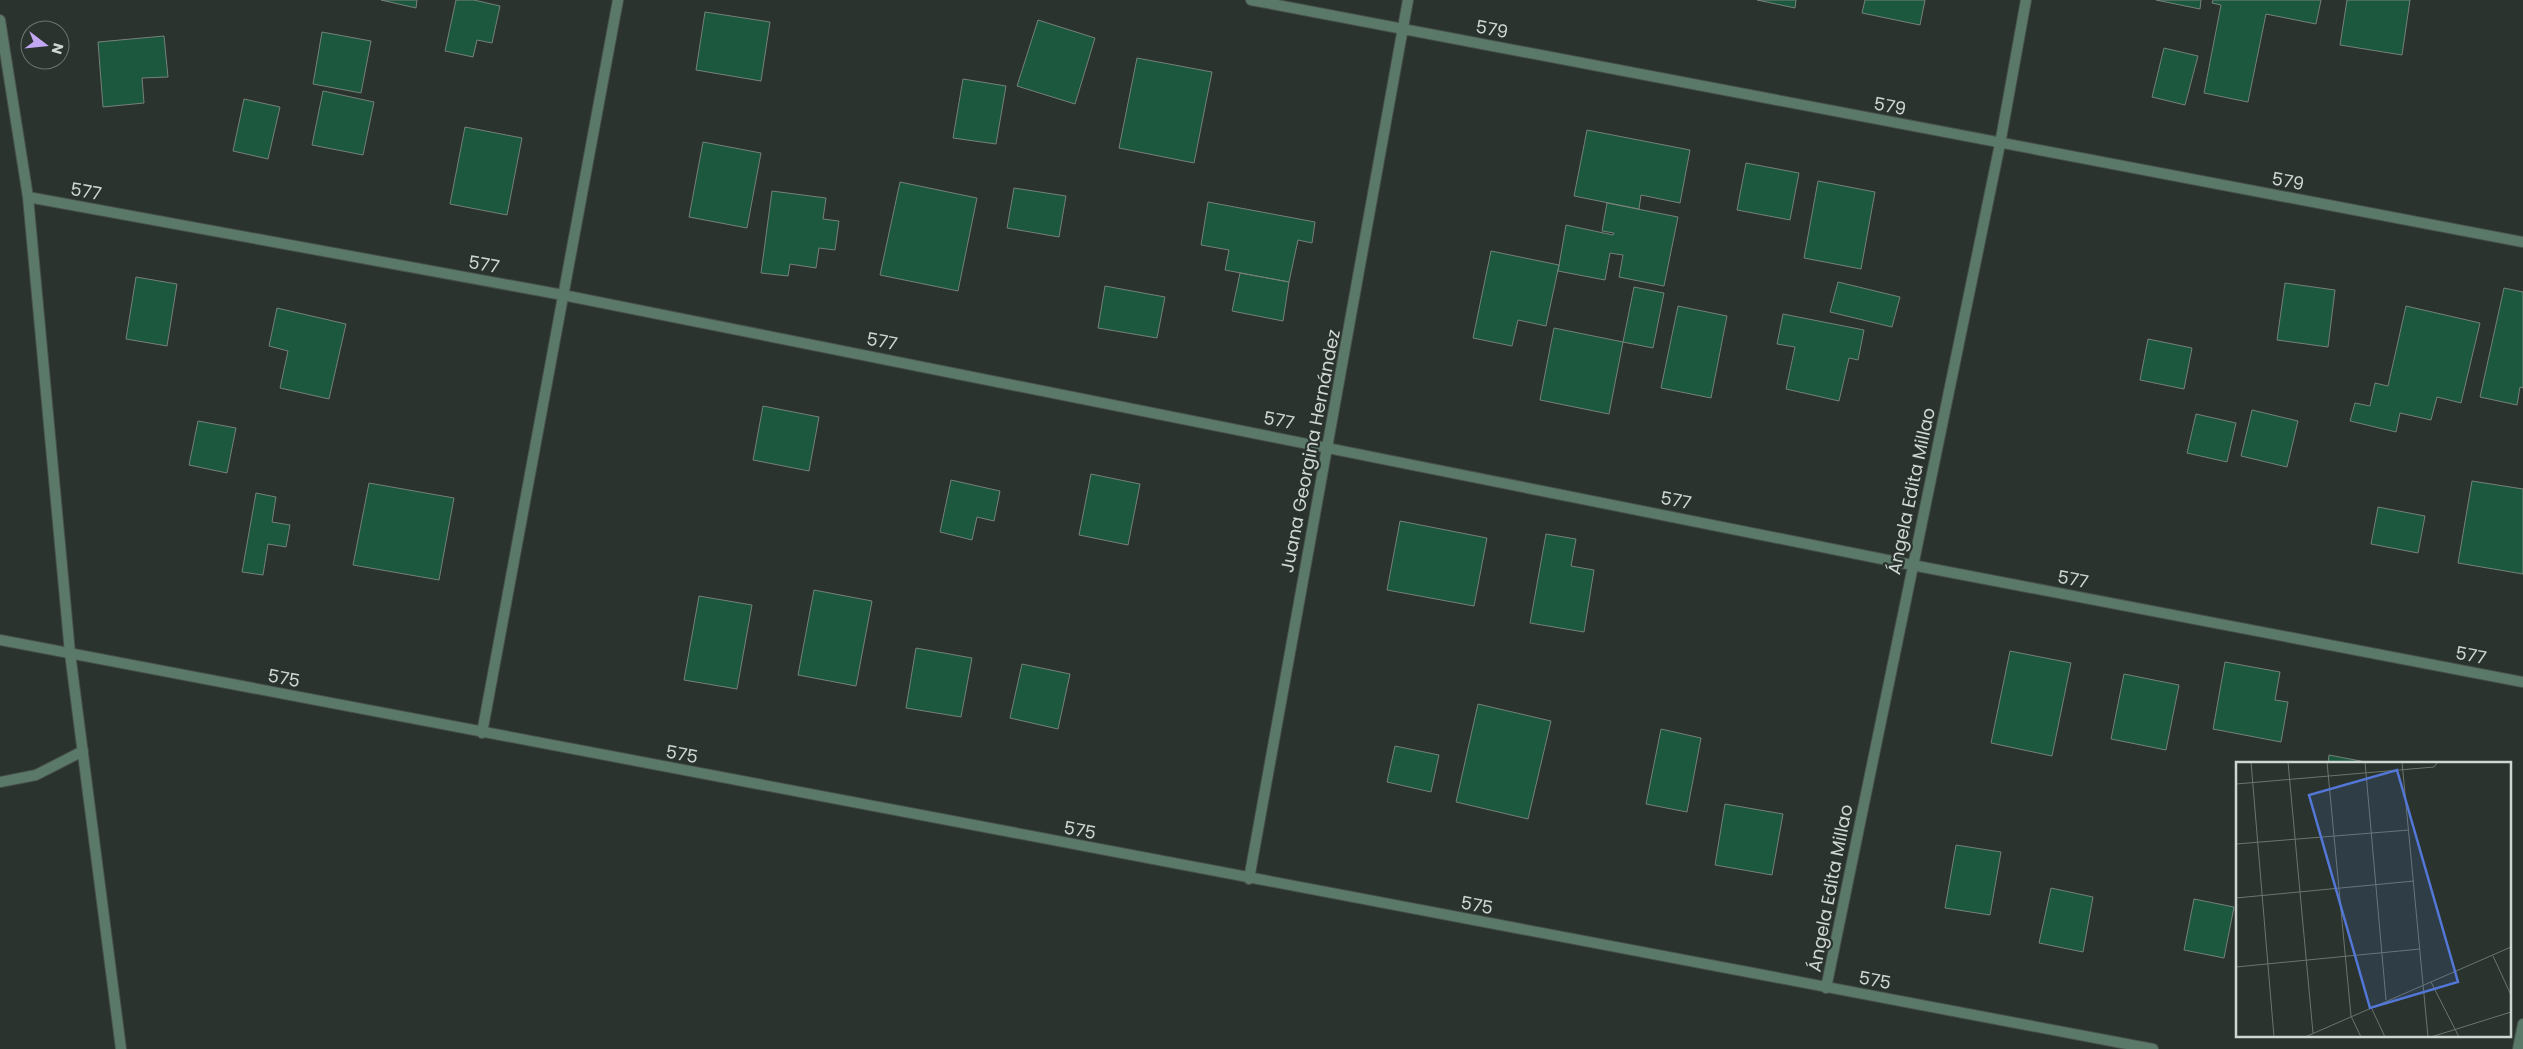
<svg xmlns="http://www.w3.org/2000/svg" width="2523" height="1049" viewBox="0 0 2523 1049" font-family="Poppins,sans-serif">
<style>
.building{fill:#1c583e;stroke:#76807b}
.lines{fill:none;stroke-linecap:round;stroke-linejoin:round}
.minor-casing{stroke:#48504c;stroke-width:12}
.minor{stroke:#5b7969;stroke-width:10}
.labels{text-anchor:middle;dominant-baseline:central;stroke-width:4.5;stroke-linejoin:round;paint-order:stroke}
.street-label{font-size:18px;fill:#d0d6d3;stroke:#2a332e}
.inset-road{fill:none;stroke:#6c7470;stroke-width:1}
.view{fill:#5377d6;fill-opacity:0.15;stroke:#5377d6;stroke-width:2.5}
.inset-edge{fill:none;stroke:#d0d6d3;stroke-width:2.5}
</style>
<rect width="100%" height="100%" fill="#2a332e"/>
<path class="building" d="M 381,0 L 417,0 L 416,8 Z
M 456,0 L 474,0 L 500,6 L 492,43 L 477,40 L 473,57 L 445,51 Z
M 1757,0 L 1796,0 L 1795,8 Z
M 1865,0 L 1925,0 L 1920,25 L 1862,13 Z
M 2156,0 L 2201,0 L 2200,9 Z
M 2213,0 L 2321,0 L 2316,24 L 2266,14 L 2248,102 L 2204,93 L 2221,5 L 2212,3 Z
M 2347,0 L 2410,0 L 2402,55 L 2340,45 Z
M 705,12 L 770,22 L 761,81 L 696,70 Z
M 1038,20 L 1095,38 L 1075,104 L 1017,86 Z
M 322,32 L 371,41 L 361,93 L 313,84 Z
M 164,36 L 168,77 L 142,78 L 144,103 L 103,107 L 98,42 Z
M 2164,48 L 2198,56 L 2185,105 L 2152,97 Z
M 1137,58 L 1212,72 L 1194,163 L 1119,148 Z
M 963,79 L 1006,86 L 996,144 L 953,138 Z
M 323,91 L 374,102 L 363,155 L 312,145 Z
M 244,99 L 280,107 L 268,159 L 233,151 Z
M 465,127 L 522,138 L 507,215 L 450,204 Z
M 1587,130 L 1690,150 L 1680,203 L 1641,195 L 1639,209 L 1574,196 Z
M 703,142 L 761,153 L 747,228 L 689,217 Z
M 1746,163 L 1799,173 L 1790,220 L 1737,210 Z
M 1818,181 L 1875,192 L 1861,269 L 1804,258 Z
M 900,182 L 977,198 L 958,291 L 880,275 Z
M 1014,188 L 1066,196 L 1059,237 L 1007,228 Z
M 772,191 L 826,198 L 823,219 L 839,221 L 835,250 L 819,248 L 816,268 L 790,264 L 788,276 L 761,273 Z
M 1208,202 L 1315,222 L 1312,243 L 1298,240 L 1289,282 L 1225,270 L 1229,250 L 1201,245 Z
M 1607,203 L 1678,217 L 1664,286 L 1619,277 L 1623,255 L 1610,253 L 1605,280 L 1558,271 L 1566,225 L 1613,235 L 1614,233 L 1602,231 Z
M 1491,251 L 1559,265 L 1546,326 L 1518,320 L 1512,346 L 1473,338 Z
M 1240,273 L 1289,282 L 1283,321 L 1232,311 Z
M 136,277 L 177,284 L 167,346 L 126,339 Z
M 1838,282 L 1900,297 L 1892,327 L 1830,312 Z
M 2285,283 L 2335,290 L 2328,347 L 2277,340 Z
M 1105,286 L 1165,297 L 1157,338 L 1098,328 Z
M 1634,287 L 1664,293 L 1653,348 L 1623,342 Z
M 2504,288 L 2523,292 L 2523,388 L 2520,387 L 2517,405 L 2480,397 Z
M 1678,306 L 1727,316 L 1711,398 L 1661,388 Z
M 2406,306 L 2480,323 L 2461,403 L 2437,397 L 2431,420 L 2400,413 L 2396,432 L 2350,421 L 2355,403 L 2370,406 L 2375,383 L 2388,386 Z
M 277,308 L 346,324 L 329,399 L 280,388 L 288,351 L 269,346 Z
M 1783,314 L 1864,330 L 1858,360 L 1849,358 L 1839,401 L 1786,389 L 1795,347 L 1777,344 Z
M 1554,328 L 1623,342 L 1609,414 L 1540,400 Z
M 2148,339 L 2192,348 L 2184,389 L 2140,380 Z
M 763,406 L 819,417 L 809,471 L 753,460 Z
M 2252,410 L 2298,421 L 2287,467 L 2241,456 Z
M 2196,414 L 2236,423 L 2227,462 L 2187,453 Z
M 198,421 L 236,428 L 227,473 L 189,465 Z
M 1091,474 L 1140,484 L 1128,545 L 1079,535 Z
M 951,480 L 1000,491 L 994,521 L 977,517 L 972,540 L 940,532 Z
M 2472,481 L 2523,489 L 2523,574 L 2458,563 Z
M 369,483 L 454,498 L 439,580 L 353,565 Z
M 256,493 L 276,497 L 272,522 L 290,525 L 286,547 L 268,544 L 263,575 L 242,572 Z
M 2378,507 L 2425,516 L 2418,553 L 2371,544 Z
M 1400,521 L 1487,538 L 1474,606 L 1387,590 Z
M 1546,534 L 1576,539 L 1571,566 L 1594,570 L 1584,632 L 1530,623 Z
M 814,590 L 872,601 L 856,686 L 798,675 Z
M 699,596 L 752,605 L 737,689 L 684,680 Z
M 916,648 L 972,658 L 961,717 L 906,708 Z
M 2010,651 L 2071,663 L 2052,756 L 1991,743 Z
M 2225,662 L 2280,672 L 2275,700 L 2288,702 L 2281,742 L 2213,729 Z
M 1022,664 L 1070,674 L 1058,729 L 1010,718 Z
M 2124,674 L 2179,685 L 2166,750 L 2111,739 Z
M 1478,704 L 1551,721 L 1528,819 L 1456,802 Z
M 1661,729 L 1701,738 L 1687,812 L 1646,804 Z
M 1395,746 L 1439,755 L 1431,792 L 1387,782 Z
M 2329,755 L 2371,763 L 2328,763 Z
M 1725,804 L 1783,814 L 1772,875 L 1715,865 Z
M 1956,845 L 2001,852 L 1990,915 L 1945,908 Z
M 2051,888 L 2093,897 L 2083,952 L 2039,943 Z
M 2194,899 L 2234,907 L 2224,958 L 2184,950 Z"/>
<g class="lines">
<defs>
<path id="minor" d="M 1251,0 L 2523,242
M 0,20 L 28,197 L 70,653 L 121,1049
M 28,197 L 563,295 L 1912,565 L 2523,682
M 0,640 L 2153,1049
M 482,733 L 618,0
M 0,782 L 36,775 L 83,751
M 1249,879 L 1408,0
M 1826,988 L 2000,144 L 2026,0
M 2518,1049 L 2523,1024"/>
</defs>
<use href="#minor" class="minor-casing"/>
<use href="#minor" class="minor"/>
</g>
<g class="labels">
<g class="street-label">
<text transform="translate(1492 29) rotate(11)">579</text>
<text transform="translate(1890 106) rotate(11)">579</text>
<text transform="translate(2288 181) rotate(11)">579</text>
<text transform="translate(86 191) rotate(10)">577</text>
<text transform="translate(484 264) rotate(10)">577</text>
<text transform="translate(882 341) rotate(11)">577</text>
<text transform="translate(1279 420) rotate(11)">577</text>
<text transform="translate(1310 451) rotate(-79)">Juana Georgina Hernández</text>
<text transform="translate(1911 491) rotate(-78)">Ángela Edita Millao</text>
<text transform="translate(1676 500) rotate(11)">577</text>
<text transform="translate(2073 579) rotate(11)">577</text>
<text transform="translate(2471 655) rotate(11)">577</text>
<text transform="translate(284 678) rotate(11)">575</text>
<text transform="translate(682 754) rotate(11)">575</text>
<text transform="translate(1080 830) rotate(11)">575</text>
<text transform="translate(1830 888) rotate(-79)">Ángela Edita Millao</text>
<text transform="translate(1477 905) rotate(11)">575</text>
<text transform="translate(1875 980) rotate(11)">575</text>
</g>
</g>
<g transform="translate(2236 762)">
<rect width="275" height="275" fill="#2a332e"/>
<path class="inset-road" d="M 15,0 L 38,275M 52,0 L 77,271M 91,0 L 115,254 L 125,275M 129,0 L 150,238M 166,0 L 192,275M 0,22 L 198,5 L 202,0M 0,82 L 173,68M 0,136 L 178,119M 257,194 L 275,233M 0,205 L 184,187M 195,220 L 223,275M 135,245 L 149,275M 69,275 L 275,185M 195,275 L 275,250"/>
<path class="view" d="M 161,8 L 222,220 L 134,246 L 73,33 Z"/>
<rect width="275" height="275" class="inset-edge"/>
</g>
<g transform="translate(45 45) rotate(106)"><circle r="24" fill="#2a332e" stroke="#6c7470"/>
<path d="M0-4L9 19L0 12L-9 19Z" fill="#c3a7f2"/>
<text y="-8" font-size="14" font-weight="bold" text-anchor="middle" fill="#d0d6d3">N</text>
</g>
</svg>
